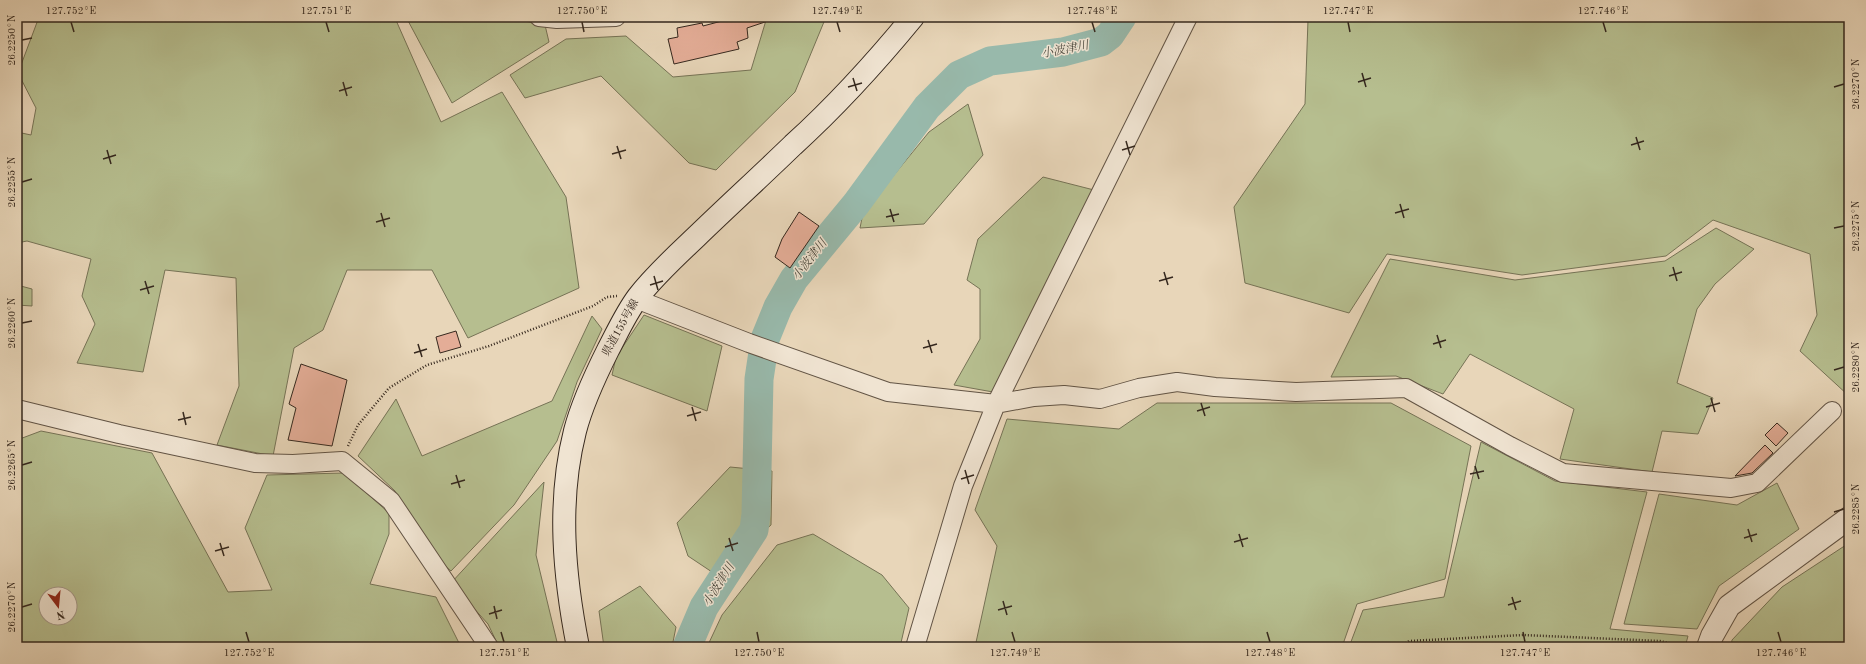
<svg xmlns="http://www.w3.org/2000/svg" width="1866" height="664" viewBox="0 0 1866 664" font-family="'Old Standard TT','Noto Serif JP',serif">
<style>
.green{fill:#b6be8f;stroke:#767356;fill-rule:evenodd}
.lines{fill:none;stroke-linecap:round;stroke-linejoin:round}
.river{stroke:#98b9ab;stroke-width:29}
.building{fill:#e4ad97;stroke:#35281e}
.minor-casing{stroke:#625445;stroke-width:20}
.tertiary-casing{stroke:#625445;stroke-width:24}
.secondary-casing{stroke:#35281e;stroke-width:24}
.path{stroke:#35281e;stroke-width:2.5;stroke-dasharray:1 2;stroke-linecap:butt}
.minor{stroke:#f0e4d2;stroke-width:18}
.tertiary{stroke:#f0e4d2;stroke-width:22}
.secondary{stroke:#f0e4d2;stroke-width:22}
.ticks{fill:none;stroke:#35281e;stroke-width:1.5}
.labels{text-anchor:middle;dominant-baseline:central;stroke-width:3;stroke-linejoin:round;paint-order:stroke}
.street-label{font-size:11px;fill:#35281e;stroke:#f0e4d2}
.water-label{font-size:12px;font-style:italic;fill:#4e4c41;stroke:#f0e4d2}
.neatline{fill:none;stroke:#35281e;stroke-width:1.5}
.ticks-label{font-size:10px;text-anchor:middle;fill:#35281e}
</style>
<rect width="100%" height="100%" fill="#e8d6b9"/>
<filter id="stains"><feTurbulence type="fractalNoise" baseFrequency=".005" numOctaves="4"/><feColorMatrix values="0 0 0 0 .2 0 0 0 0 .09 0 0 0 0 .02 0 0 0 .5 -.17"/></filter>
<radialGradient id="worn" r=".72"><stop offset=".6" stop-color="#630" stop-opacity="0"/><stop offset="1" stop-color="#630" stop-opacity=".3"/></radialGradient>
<path class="green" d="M 39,17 L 395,18 L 441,122 L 502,92 L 566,197 L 579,288 L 468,338 L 432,270 L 347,270 L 323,330 L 294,348 L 273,456 L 217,445 L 239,386 L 236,278 L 165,270 L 143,372 L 77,363 L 95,324 L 82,296 L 91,259 L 27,241 L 17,243 L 17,132 L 31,135 L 36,108 L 18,73 Z
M 406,17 L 504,17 L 545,25 L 549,42 L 452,103 Z
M 767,17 L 826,17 L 795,92 L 716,170 L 689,163 L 601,76 L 525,98 L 510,75 L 566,39 L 626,36 L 673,77 L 751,70 Z
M 1310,17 L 1849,17 L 1849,396 L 1800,351 L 1817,315 L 1810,254 L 1713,220 L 1666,256 L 1522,275 L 1387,254 L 1349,313 L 1245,283 L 1234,207 L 1305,104 L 1308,20 Z
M 968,104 L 983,155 L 924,224 L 860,228 L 863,213 L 929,132 Z
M 1043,177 L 1094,190 L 993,392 L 954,385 L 980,339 L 980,289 L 967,280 L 978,239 Z
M 1716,228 L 1754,249 L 1715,284 L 1697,309 L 1677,383 L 1713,398 L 1698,434 L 1662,431 L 1652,472 L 1560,459 L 1574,409 L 1470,354 L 1443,394 L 1396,376 L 1331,377 L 1390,259 L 1515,280 L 1665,261 Z
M 17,285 L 32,289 L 32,306 L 17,305 Z
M 644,315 L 722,346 L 707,411 L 612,375 L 616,357 Z
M 592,316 L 602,329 L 577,382 L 557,441 L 514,505 L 451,571 L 432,554 L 395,491 L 358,456 L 396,399 L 422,456 L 552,401 Z
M 1157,403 L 1391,403 L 1471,446 L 1445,579 L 1357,604 L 1342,647 L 975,647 L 997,546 L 975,510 L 1007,419 L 1119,429 Z
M 41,431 L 152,453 L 228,592 L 272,590 L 245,528 L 267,475 L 344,473 L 389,513 L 389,534 L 370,584 L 436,597 L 459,643 L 448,647 L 17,647 L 17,440 ZM 46,594 L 70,594 L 70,618 L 46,618 Z
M 1481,442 L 1555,481 L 1647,492 L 1610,629 L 1688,636 L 1685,647 L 1349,647 L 1363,610 L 1444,597 Z
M 730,467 L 772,471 L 771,525 L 715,574 L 688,556 L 677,523 Z
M 544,482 L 536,555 L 557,642 L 550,647 L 499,647 L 488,624 L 451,583 Z
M 1777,483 L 1799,529 L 1719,586 L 1697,629 L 1624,624 L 1659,494 L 1737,505 Z
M 813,534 L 882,575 L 909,608 L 900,647 L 707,647 L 722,615 L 777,545 Z
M 1849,543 L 1849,647 L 1731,647 L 1732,640 L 1782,587 Z
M 640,586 L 676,627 L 672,647 L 604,647 L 599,611 Z"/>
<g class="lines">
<path class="river" d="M 687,647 L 704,607 L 754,530 L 756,514 L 759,379 L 765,339 L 778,307 L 794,279 L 856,204 L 927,107 L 959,75 L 990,61 L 1063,52 L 1101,42 L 1110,35 L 1122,17"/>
</g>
<path class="building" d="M 737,17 L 771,17 L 771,20 L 747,28 L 748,38 L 737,42 L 739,49 L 674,64 L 668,39 L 678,37 L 677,28 L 702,23 L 703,26 Z
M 799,212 L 819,226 L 790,268 L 775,257 L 782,239 Z
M 456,331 L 461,347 L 440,353 L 436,337 Z
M 301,364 L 347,380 L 332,446 L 288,440 L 296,408 L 289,404 Z
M 1777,423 L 1788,433 L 1776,446 L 1765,435 Z
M 1765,445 L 1773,453 L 1752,473 L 1735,476 Z"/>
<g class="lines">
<defs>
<path id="minor" d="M 539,17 L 557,19 L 616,17
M 636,299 L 749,343 L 888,392 L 996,404 L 1034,397 L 1064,395 L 1100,399 L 1139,388 L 1177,382 L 1215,387 L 1296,392 L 1406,388 L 1510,446 L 1563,473 L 1731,488 L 1757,483 L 1832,411
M 17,409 L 119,434 L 255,463 L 293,464 L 342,461 L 391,501 L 489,647
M 915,647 L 963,486 L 996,404 L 1188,17"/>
<path id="tertiary" d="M 1708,647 L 1712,636 L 1729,606 L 1849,518"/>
<path id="secondary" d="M 578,647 C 564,576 557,502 575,431 C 582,404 595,376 608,350 C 617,333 626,313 638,297 C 655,275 676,256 696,237 C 728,206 761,176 793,145 C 836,106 876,62 913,17"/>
</defs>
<use href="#minor" class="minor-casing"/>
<use href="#tertiary" class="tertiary-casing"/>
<use href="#secondary" class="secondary-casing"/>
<path class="path" d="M 348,446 L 358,425 L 389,388 L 427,365 L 489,346 L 593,306 L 607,297 L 617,296
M 1401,647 L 1409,641 L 1523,635 L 1660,641 L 1686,647"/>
<use href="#minor" class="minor"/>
<use href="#tertiary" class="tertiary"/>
<use href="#secondary" class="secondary"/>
</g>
<path class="ticks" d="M 71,22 L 74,32M 326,22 L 329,32M 582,22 L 584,32M 837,22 L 840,32M 1092,22 L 1095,32M 1348,22 L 1350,32M 1603,22 L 1606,32M 22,40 L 32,38M 1362,73 L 1366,87M 853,78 L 857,91M 343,82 L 347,96M 1358,82 L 1371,78M 848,87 L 862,83M 1834,87 L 1844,84M 339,91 L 352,87M 1636,137 L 1640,150M 1126,141 L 1130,155M 1631,145 L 1644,141M 617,146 L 621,159M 107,150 L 111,164M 1122,150 L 1135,146M 612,154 L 626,150M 103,159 L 116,155M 22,182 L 32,179M 1400,204 L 1404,218M 890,209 L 894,222M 381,213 L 385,227M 1395,213 L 1409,209M 886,217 L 899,214M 376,222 L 390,218M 1834,228 L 1844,226M 1673,267 L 1677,281M 1164,272 L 1168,285M 654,276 L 658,290M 1669,276 L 1682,272M 145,281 L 149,294M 1159,281 L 1173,277M 650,285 L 663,281M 140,290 L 154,286M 22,323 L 32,321M 1437,335 L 1441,348M 928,340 L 932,353M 418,344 L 422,357M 1433,344 L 1446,340M 923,348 L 937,344M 414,353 L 427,349M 1834,370 L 1844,367M 1711,398 L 1715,412M 1201,403 L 1205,416M 692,407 L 696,421M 1706,407 L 1720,403M 1197,411 L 1210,407M 183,412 L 186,425M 687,416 L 701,412M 178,420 L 191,417M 22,465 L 32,462M 1475,466 L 1479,479M 965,470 L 969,484M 1470,474 L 1484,471M 456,475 L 460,488M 961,479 L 974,475M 451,484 L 465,480M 1834,512 L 1844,509M 1748,529 L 1752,542M 1239,534 L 1243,547M 729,538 L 733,551M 1744,538 L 1757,534M 1234,542 L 1248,538M 220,543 L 224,556M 725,547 L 738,543M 215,551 L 229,547M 1512,597 L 1516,610M 1003,601 L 1007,615M 1508,605 L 1521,601M 494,606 L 497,619M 22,607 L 32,604M 998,610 L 1012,606M 489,614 L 502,610M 246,632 L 249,642M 501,632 L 504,642M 757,632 L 759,642M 1012,632 L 1015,642M 1267,632 L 1270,642M 1523,632 L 1525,642M 1778,632 L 1781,642"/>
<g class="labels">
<g class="street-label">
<text transform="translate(621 328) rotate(-61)">県道155号線</text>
</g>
<g class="water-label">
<text transform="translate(1065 50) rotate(-11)">小波津川</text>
<text transform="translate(810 260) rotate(-52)">小波津川</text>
<text transform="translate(719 585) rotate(-58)">小波津川</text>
</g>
</g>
<rect width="1866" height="664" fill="none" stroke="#e8d6b9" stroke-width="44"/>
<g transform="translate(58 606) rotate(164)"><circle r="19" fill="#f0e4d2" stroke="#a5998a"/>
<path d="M0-3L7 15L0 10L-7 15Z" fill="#8f2418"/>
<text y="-6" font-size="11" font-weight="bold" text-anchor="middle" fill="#35281e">N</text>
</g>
<rect x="22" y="22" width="1822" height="620" class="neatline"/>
<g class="ticks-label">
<text x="71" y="14">127.752°E</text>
<text x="326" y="14">127.751°E</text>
<text x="582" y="14">127.750°E</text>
<text x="837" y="14">127.749°E</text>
<text x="1092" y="14">127.748°E</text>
<text x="1348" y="14">127.747°E</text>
<text x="1603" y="14">127.746°E</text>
<text transform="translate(11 40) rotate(-90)" y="4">26.2250°N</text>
<text transform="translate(1855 84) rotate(-90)" y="4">26.2270°N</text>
<text transform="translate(11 182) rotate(-90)" y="4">26.2255°N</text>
<text transform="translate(1855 226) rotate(-90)" y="4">26.2275°N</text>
<text transform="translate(11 323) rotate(-90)" y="4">26.2260°N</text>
<text transform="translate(1855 367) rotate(-90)" y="4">26.2280°N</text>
<text transform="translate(11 465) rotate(-90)" y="4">26.2265°N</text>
<text transform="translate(1855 509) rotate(-90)" y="4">26.2285°N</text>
<text transform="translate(11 607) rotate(-90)" y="4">26.2270°N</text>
<text x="249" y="656">127.752°E</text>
<text x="504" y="656">127.751°E</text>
<text x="759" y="656">127.750°E</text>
<text x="1015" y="656">127.749°E</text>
<text x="1270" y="656">127.748°E</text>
<text x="1525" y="656">127.747°E</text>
<text x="1781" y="656">127.746°E</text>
</g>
<rect width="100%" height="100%" filter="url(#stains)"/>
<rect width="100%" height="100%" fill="url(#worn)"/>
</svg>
